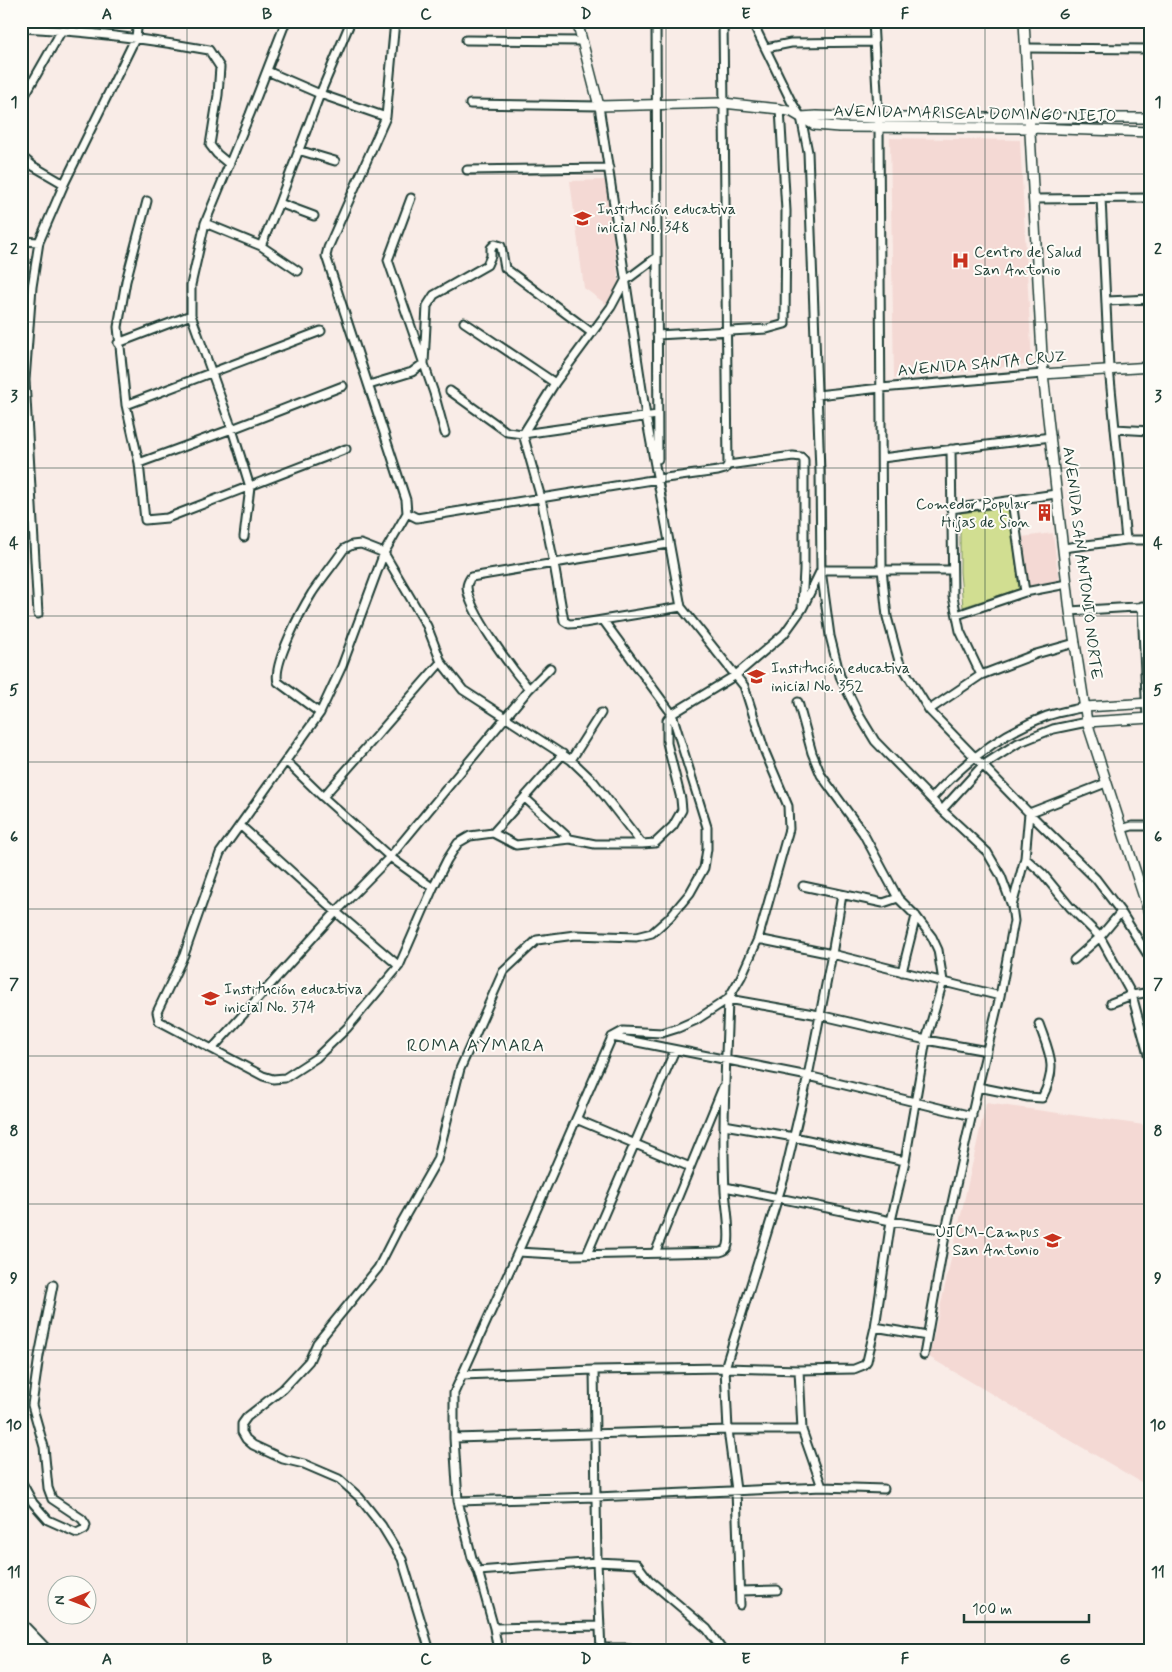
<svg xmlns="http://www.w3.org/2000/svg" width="1172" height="1672" viewBox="0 0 1172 1672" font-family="Mynerve,sans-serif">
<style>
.built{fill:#f4d9d4}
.green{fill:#d1de91;stroke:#788e62}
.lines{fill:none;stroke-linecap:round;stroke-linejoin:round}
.street-casing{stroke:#1f3d34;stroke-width:11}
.secondary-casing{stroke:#1f3d34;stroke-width:12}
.primary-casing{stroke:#1f3d34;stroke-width:14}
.street{stroke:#fdfcf7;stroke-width:7}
.secondary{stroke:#fdfcf7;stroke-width:9}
.primary{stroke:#fdfcf7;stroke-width:10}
.grid{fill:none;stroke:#1f3d34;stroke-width:1;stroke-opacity:0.55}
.labels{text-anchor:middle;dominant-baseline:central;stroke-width:4;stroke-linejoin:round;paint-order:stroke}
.street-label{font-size:16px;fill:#1f3d34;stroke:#fdfcf7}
.poi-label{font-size:16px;fill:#1f3d34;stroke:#fdfcf7;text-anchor:start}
.neighbourhood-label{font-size:18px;letter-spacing:1px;fill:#1f3d34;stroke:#fdfcf7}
.neatline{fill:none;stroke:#1f3d34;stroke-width:2}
.grid-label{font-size:16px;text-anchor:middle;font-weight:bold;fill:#1f3d34}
</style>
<rect width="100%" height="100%" fill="#f9ece7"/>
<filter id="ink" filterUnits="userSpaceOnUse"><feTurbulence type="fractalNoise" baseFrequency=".02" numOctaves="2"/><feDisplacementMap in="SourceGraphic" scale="10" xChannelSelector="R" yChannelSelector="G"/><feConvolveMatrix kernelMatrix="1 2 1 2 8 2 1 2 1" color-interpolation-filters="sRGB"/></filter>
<g filter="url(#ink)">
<path class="built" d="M 890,138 L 1020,140 L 1032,364 L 894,379 Z
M 606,180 L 620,290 L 606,304 L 584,288 L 570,181 Z
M 1053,533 L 1059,583 L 1028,587 L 1021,537 Z
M 986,1103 L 1151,1126 L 1151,1488 L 929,1357 Z"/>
<path class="green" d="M 1009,507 L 1019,589 L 963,607 L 960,572 L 960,513 Z"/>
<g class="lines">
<defs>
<path id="street" d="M 656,21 L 658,459
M 752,21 L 791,101 L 801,117 L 808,152 L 820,471 L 821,570 L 830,636 L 840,676 L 858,713 L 875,741 L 942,810 L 987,852 L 1001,876 L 1012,906 L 1014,921 L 1000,996 L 978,1087 L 946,1230 L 924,1355
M 873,21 L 879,128 L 882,569 L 887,617 L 899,661 L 929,710 L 1029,813 L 1106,783
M 21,28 C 85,31 147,39 209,50 L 220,67 L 218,95 L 210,145 L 217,154 L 229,164
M 72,31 L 73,21
M 466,40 L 581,41
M 766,48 L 791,43 L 874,42
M 1026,48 L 1151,49
M 267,71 L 320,94 L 386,117
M 21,102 L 62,30
M 470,104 L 599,106 L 646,416 L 681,607 L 744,686 L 765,752 L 788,806 L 789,829 L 758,939 L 741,977 L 728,999 L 696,1020 L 678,1028 L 662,1033 L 623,1031 L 612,1037 L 518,1252 L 454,1393 L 454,1438 L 458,1501 L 472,1558 L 478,1571 L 494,1628 L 498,1651
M 298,150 L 335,161
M 21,156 L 33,166 L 64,184
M 467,170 L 609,168
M 411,198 L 388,260 L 434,393 L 445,433
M 1101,198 L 1109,368 L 1126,540
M 1033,199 L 1151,198
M 147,201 L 126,281 L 118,327 L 126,405 L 139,463 L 145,520 L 167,518 L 346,449
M 279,203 L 314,216
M 205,223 L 261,246 L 298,271
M 21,241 L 39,242
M 261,246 L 279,203 L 320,94 L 351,21
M 657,257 L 625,281 L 611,307 L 555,383 L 523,434 L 541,498 L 554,564 L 564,621 L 569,624 L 584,623 L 681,607
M 1107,301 L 1151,299
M 464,322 L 555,383
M 657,335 L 767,329 L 785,324 L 786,211 L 780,109
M 118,343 L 191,315
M 369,385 L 412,372 L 424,363 L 427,306 L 434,295 L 487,265 L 491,256 L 491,248 L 495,244 L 501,246 L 505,268 L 592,333
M 450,391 L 507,432 L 523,434 L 657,415
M 817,395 L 881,388 L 1043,374
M 126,405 L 321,331
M 1115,429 L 1151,431
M 951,449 L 953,597 L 960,631 L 981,675
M 882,458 L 1051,437
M 139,463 L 232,429 L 343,386
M 728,465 L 793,456 L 801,457 L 804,460 L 804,570 L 802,606
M 1012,501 L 1025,592
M 951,509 L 1056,494
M 407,513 L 417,518 L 658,479 L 718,471 L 725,469 L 728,465 L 723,21
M 244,537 L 250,487 L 232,429 L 191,315 L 191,285 L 205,223 L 250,114 L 286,21
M 1063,548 L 1126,540 L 1151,540
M 1142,606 L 1147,718
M 1070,611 L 1151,606
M 38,614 L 25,380 L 32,287 L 39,242 L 64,184 L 136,37 L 138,21
M 957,615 L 1025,592 L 1067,584
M 529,689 L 550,668
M 798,702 L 812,753 L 821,775 L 863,833 L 898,898
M 929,710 L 981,675 L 1036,654 L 1075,643
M 320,713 L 278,682 C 272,665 302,609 312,593 C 322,578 334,564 344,549 L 352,545 L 361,544 L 384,553 L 427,626 L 441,662 L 463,690 L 571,760 L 594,782 L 642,844 L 595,844 L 570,839 L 516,845 L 493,833 L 470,836 L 458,843 L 447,860 L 433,888 L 399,966 L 347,1028 L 316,1058 L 285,1078 L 273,1079 L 263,1076 L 159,1021 L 157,1012 L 184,955 L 220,853 L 320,713 L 342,666 L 384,553 L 407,513 L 406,500 L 326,256 L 328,248 L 386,117 L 395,21
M 571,760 L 601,713
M 286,761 L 323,797
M 525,798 L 570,839
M 931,799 C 963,763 1001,733 1047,716 C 1059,712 1072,710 1085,707
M 942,810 L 982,766 L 1018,743 L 1053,729 L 1087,722
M 241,826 L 336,912 L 399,966
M 1121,829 L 1132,826 L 1151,826
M 493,833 L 563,754
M 642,844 L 655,843 L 673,826 L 682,810 L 681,799 L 667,743 L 667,720 L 672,714 L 736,675 L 784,634 L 802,609 L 821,570 L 952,570
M 1025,858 L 1043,874 L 1070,907 L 1100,937 L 1132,995 L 1151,1065
M 803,886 L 883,903 L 898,898 L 916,916 L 932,937 L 938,950 L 943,981 L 926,1040 L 905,1161 L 891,1221 L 875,1327 L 927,1336
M 433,888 L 390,857 L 529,689 C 513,670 468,611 467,587 C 467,583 469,580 471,577 L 668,544
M 1012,906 L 1025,858 L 1029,813 L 1096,879 L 1121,912 L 1151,960
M 758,939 L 832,954 L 1000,996
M 1074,960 L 1100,937 L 1121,912
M 902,972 L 916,916
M 728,999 L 819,1015 L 926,1040 L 987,1051
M 1111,1003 L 1132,995 L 1151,992
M 612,1037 L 808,1076 L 972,1116
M 212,1049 L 336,912 L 390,857 L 323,797 L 441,662
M 978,1087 L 1028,1097 L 1042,1098 C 1058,1067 1050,1055 1039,1024
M 576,1119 L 690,1167
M 724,1125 L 794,1137 L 905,1161
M 725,1187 L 891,1221 L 946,1230
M 518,1252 L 572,1255 L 720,1252 C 724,1251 727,1250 728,1245 C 731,1233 726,1205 725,1191 C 722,1128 726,1063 728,999
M 655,1253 L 723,1087
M 587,1254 L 675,1050
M 594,1370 L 597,1562 L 601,1651
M 799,1370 L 802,1430 L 822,1487
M 462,1375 L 594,1370 L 725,1368 L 799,1370 L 854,1369 L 864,1365 L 867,1361 L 875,1327
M 454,1438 L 728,1430 L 802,1430
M 21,1481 L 33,1503 L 48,1520 L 77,1533 L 85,1529 L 86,1525 L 82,1519 L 52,1499 L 48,1488 L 44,1447 L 32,1405 L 39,1356 L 53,1285
M 458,1501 L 596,1497 L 822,1487 L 884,1489
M 478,1571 L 597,1562 L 637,1564 L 649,1580 L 707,1629 L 723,1651
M 740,1591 L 777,1590
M 740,1605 L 736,1490 L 728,1430 L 725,1368 L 784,1178 L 808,1076 L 832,954 L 842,895
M 494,1628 L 600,1626
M 602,1648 L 630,1648 L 634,1651
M 430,1651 L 402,1559 L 382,1526 L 359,1497 L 339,1479 L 304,1464 L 283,1459 L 253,1445 L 246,1439 L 242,1432 L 242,1424 L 247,1417 L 283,1389 L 309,1361 L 317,1343 L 378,1268 L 400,1225 L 437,1160 L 460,1069 L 503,972 L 537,940 L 575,935 L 636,937 L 652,933 L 669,918 L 690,893 L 704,868 L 707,849 L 707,827 L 672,714 L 603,620"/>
<path id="secondary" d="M 577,21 L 599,106 L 723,103 L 780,109 L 792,112 L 814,125 L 839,127 L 1030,128 L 1151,132
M 1024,21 L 1043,374 L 1070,611 L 1087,722 L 1151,919
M 801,117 L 816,116 L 879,118 L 1151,118
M 1043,374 L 1151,367
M 1085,707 L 1151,703
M 1087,722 L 1151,718"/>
<path id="primary" d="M 21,1624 L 47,1651
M 21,1638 L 33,1651"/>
</defs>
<use href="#street" class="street-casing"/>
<use href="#secondary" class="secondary-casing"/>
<use href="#primary" class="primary-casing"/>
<use href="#street" class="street"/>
<use href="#secondary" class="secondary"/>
<use href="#primary" class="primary"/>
</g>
</g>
<path class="grid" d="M 187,21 L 187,1651M 347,21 L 347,1651M 506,21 L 506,1651M 666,21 L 666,1651M 825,21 L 825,1651M 985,21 L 985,1651M 21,174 L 1151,174M 21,322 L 1151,322M 21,468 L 1151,468M 21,616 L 1151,616M 21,762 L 1151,762M 21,909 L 1151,909M 21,1056 L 1151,1056M 21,1204 L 1151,1204M 21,1350 L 1151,1350M 21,1498 L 1151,1498"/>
<defs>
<symbol id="school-bare" viewBox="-9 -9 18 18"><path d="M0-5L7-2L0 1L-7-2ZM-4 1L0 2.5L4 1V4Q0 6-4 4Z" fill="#c8321e" stroke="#fdfcf7" stroke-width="2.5" paint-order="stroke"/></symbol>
<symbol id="hospital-bare" viewBox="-9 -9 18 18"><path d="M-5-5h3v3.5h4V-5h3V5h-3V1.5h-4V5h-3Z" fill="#c8321e" stroke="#fdfcf7" stroke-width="2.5" paint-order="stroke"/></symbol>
<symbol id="building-bare" viewBox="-9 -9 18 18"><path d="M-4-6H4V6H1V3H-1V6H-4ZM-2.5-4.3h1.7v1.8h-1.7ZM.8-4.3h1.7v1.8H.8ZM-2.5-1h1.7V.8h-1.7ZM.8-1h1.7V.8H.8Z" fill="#c8321e" stroke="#fdfcf7" stroke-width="2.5" paint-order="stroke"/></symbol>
<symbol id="university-bare" viewBox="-9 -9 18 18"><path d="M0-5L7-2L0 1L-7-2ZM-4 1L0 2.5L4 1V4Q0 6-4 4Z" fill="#c8321e" stroke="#fdfcf7" stroke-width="2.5" paint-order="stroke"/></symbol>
</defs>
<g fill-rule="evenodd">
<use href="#school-bare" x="570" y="206" width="25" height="25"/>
<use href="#hospital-bare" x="948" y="248" width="25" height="25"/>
<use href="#building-bare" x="1032" y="500" width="25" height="25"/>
<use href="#school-bare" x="744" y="664" width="25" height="25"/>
<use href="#school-bare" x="198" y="986" width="25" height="25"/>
<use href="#university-bare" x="1040" y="1228" width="25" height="25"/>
</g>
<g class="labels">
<g class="street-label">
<text transform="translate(975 114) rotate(1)">AVENIDA MARISCAL DOMINGO NIETO</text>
<text transform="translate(982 364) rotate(-5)">AVENIDA SANTA CRUZ</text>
<text transform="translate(1082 563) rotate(83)">AVENIDA SAN ANTONIO NORTE</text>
</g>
<g class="poi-label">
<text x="597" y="209">Institución educativa<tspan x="597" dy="18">inicial No. 348</tspan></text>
<text x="974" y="252">Centro de Salud<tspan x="974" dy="18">San Antonio</tspan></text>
<text x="1030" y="504" text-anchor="end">Comedor Popular<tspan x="1030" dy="18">Hijas de Sion</tspan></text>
<text x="771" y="668">Institución educativa<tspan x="771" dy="18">inicial No. 352</tspan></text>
<text x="224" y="989">Institución educativa<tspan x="224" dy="18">inicial No. 374</tspan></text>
<text x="1039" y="1232" text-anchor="end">UJCM-Campus<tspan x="1039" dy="18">San Antonio</tspan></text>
</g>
<g class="neighbourhood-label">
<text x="476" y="1046">ROMA AYMARA</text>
</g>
</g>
<rect width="1172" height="1672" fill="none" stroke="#fdfcf7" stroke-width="55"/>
<g transform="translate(72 1600) rotate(269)"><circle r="24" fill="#fdfcf7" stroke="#a4b0a9"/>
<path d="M0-4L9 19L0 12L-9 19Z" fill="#c8321e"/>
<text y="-8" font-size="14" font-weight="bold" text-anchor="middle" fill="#1f3d34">N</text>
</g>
<path d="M964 1614v8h125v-8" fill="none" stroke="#1f3d34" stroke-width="2.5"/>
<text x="972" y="1614" font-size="15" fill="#1f3d34" stroke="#fdfcf7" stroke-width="4" paint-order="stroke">100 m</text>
<rect x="28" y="28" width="1116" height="1616" class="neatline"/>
<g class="grid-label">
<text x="107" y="19">A</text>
<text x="267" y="19">B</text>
<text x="426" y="19">C</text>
<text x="586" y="19">D</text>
<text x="746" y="19">E</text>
<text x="905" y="19">F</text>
<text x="1065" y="19">G</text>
<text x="14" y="107">1</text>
<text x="1158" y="107">1</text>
<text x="14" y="254">2</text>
<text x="1158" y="254">2</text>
<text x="14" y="401">3</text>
<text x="1158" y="401">3</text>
<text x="14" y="548">4</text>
<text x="1158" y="548">4</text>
<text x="14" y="695">5</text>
<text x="1158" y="695">5</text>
<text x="14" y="842">6</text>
<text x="1158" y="842">6</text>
<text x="14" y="989">7</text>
<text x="1158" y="989">7</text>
<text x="14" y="1136">8</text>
<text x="1158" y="1136">8</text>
<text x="14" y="1283">9</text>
<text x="1158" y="1283">9</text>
<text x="14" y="1430">10</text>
<text x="1158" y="1430">10</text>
<text x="14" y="1577">11</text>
<text x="1158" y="1577">11</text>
<text x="107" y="1664">A</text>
<text x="267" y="1664">B</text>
<text x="426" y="1664">C</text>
<text x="586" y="1664">D</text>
<text x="746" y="1664">E</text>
<text x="905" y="1664">F</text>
<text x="1065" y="1664">G</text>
</g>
</svg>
